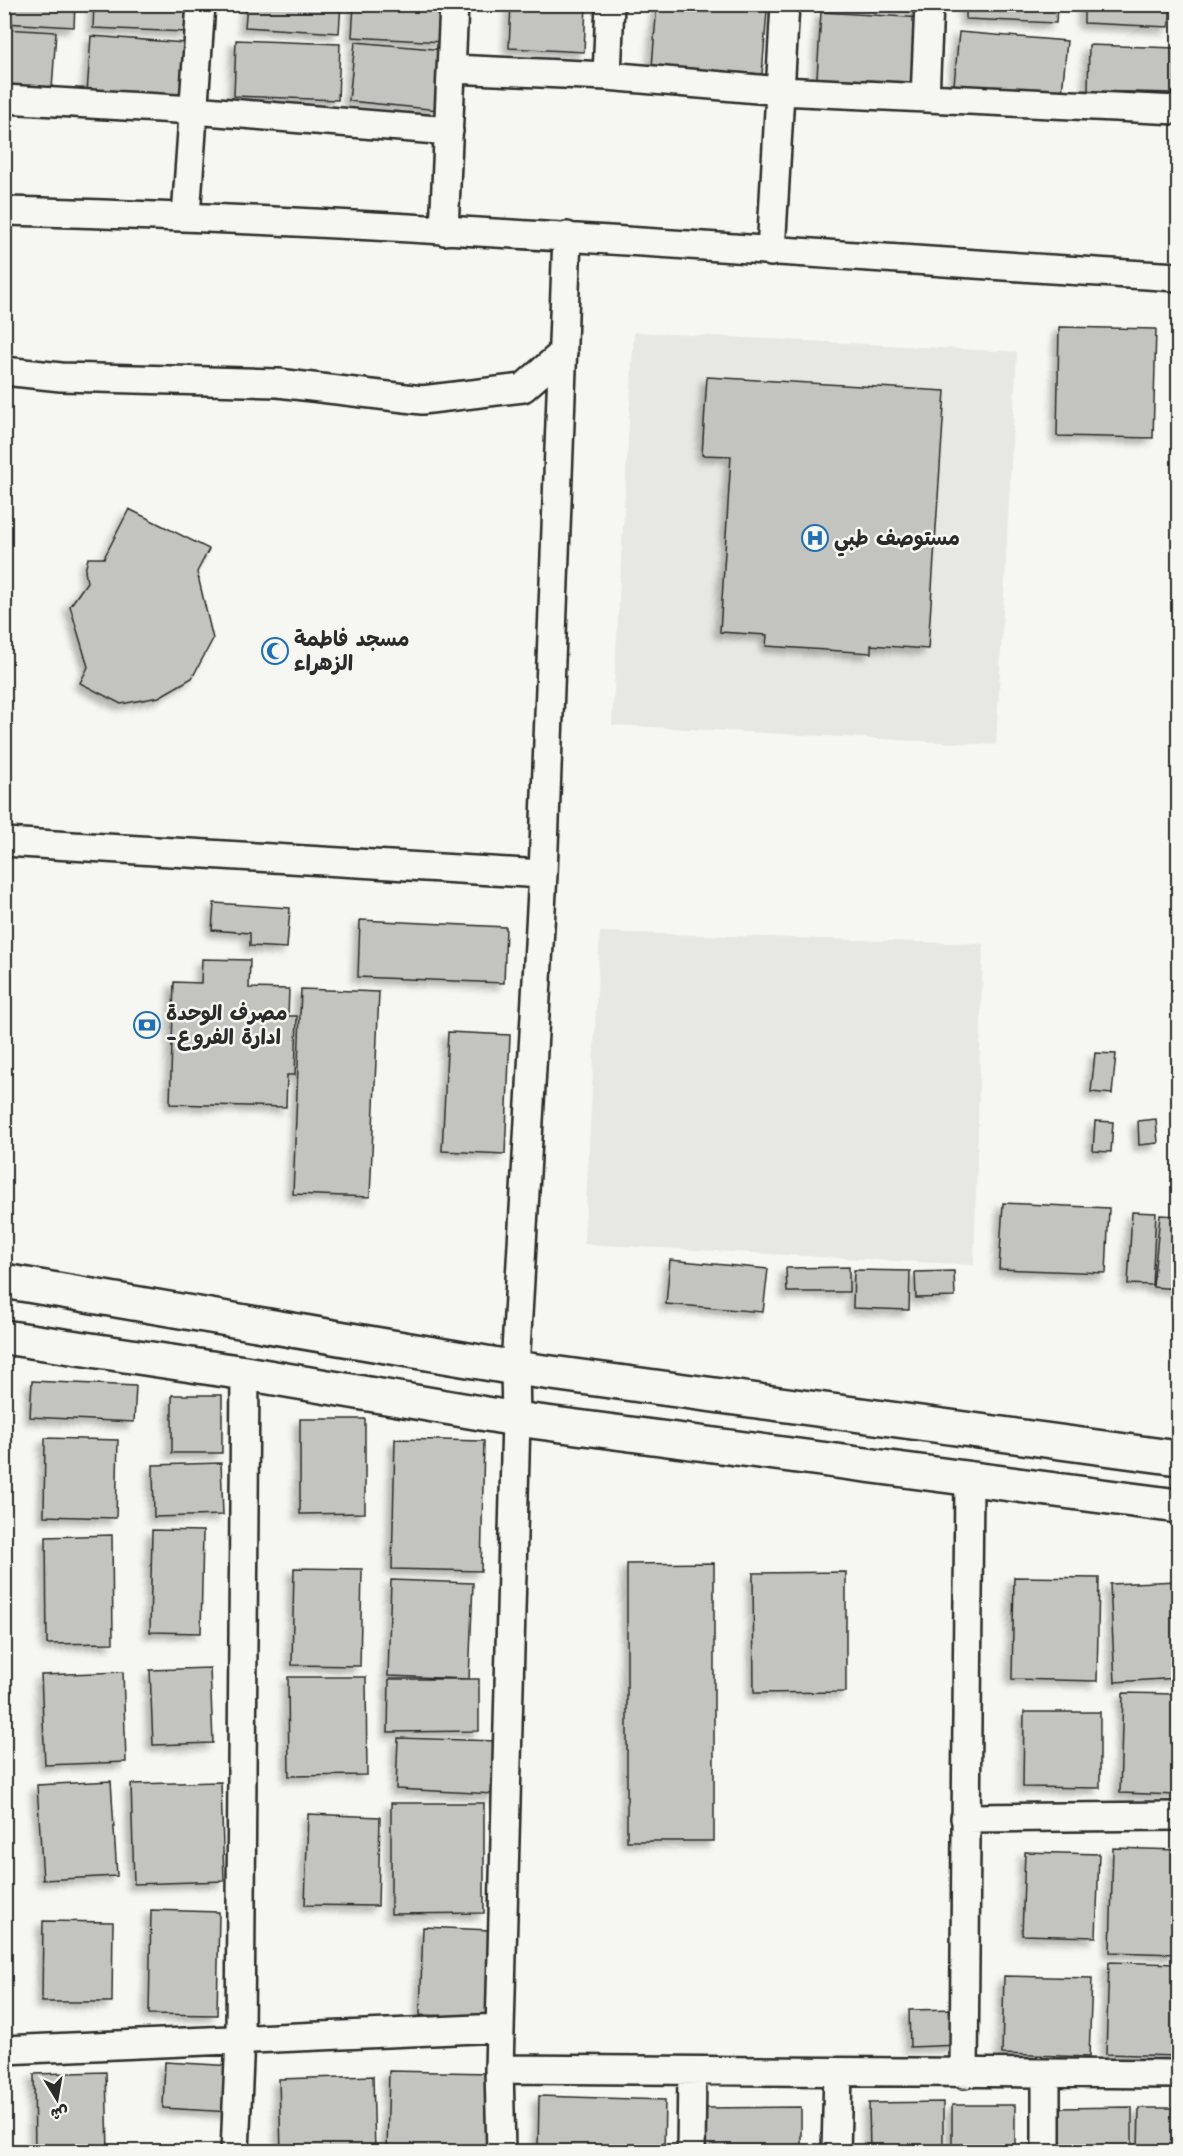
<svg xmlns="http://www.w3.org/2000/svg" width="1183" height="2156" viewBox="0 0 1183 2156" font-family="'Shantell Sans','Playpen Sans Arabic',sans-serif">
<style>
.built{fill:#e7e7e3}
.building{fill:#c3c3c0;stroke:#2b2b2b;stroke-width:1.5;filter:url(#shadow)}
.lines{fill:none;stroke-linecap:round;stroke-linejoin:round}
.minor-casing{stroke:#2b2b2b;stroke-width:32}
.secondary-casing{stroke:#2b2b2b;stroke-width:38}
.minor{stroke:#f6f6f2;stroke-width:27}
.secondary{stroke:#f6f6f2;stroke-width:33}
.labels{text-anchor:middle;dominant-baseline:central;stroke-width:5;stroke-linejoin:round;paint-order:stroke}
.poi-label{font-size:21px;font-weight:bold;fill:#2b2b2b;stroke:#f6f6f2;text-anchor:start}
</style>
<defs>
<filter id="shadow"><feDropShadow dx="-5.5" dy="5.5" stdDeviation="3" flood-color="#0004"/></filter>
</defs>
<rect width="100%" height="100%" fill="#f6f6f2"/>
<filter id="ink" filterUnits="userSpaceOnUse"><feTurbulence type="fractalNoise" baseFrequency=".0167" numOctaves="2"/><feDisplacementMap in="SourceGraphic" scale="12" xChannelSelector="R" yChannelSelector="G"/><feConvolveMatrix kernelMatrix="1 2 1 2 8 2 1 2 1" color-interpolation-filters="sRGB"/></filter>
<g filter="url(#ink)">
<path class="built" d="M 634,332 L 1017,352 L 996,745 L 612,725 Z
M 600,932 L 983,944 L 974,1265 L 584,1244 Z"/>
<path class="building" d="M 4,4 L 75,4 L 74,27 L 4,23 Z
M 94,4 L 188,4 L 187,32 L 93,28 Z
M 247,4 L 341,4 L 339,33 L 245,27 Z
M 354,4 L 445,4 L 443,42 L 352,37 Z
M 511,4 L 586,4 L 584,52 L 509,48 Z
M 657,4 L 767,11 L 762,74 L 652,67 Z
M 841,4 L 923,4 L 922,13 Z
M 966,4 L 1057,4 L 1056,23 L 966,19 Z
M 1084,4 L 1171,4 L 1169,27 L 1084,23 Z
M 821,12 L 924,18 L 920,83 L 817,78 Z
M 4,29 L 56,32 L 52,89 L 4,86 Z
M 959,32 L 1067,41 L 1062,94 L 954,85 Z
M 91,36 L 185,43 L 181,100 L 87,94 Z
M 236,40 L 340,44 L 338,100 L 234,96 Z
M 355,42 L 445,50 L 439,110 L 349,101 Z
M 1089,45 L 1176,48 L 1175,93 L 1088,91 Z
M 1059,327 L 1156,329 L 1153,438 L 1057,436 Z
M 707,377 L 945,391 L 928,649 L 871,645 L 871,653 L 766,646 L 767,635 L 720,632 L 731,456 L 702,455 Z
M 129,509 L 209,549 L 197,572 L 213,639 L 192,678 L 159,697 L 121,704 L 80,683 L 88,667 L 70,606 L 87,582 L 85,571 L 88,558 L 104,558 Z
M 214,903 L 290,908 L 287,948 L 250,946 L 250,933 L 212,930 Z
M 360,920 L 506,927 L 504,983 L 358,977 Z
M 202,959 L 250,960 L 249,988 L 289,989 L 288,1016 L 297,1016 L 295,1075 L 287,1075 L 286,1107 L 170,1104 L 174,982 L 201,983 Z
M 301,989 L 379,992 L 370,1197 L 293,1194 Z
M 448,1032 L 510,1035 L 505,1154 L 442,1151 Z
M 1095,1053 L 1116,1054 L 1112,1094 L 1091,1092 Z
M 1156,1119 L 1158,1143 L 1139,1145 L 1138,1121 Z
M 1095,1121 L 1113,1122 L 1111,1152 L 1093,1151 Z
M 1003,1203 L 1109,1208 L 1106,1273 L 999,1269 Z
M 1132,1212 L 1156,1213 L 1152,1285 L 1128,1284 Z
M 1160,1215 L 1178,1216 L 1178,1289 L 1153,1287 Z
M 670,1260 L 768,1269 L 763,1312 L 666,1304 Z
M 849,1267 L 849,1292 L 787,1292 L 786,1268 Z
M 854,1270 L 910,1271 L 909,1310 L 853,1308 Z
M 954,1271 L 955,1297 L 916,1298 L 915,1272 Z
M 32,1381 L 136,1386 L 134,1422 L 30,1417 Z
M 172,1395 L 222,1395 L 222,1453 L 172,1453 Z
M 300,1419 L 365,1419 L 365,1513 L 300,1514 Z
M 45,1438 L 118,1440 L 116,1518 L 44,1516 Z
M 395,1439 L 484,1441 L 481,1571 L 392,1569 Z
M 221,1463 L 223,1515 L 154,1517 L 153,1465 Z
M 152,1530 L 203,1531 L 201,1633 L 150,1632 Z
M 112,1535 L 113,1643 L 47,1644 L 46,1537 Z
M 714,1563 L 714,1841 L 627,1841 L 627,1564 Z
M 294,1568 L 362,1569 L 360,1666 L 292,1665 Z
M 846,1572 L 846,1692 L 754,1693 L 753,1573 Z
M 1014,1577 L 1099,1578 L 1097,1681 L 1012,1679 Z
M 391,1580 L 473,1583 L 469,1679 L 388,1676 Z
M 1178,1581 L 1178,1678 L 1115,1682 L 1110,1584 Z
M 210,1668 L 213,1743 L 153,1745 L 150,1670 Z
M 123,1672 L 126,1762 L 45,1765 L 41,1675 Z
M 288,1677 L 366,1677 L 367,1775 L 289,1776 Z
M 389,1679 L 479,1679 L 479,1731 L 388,1732 Z
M 1123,1693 L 1178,1694 L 1178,1795 L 1120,1793 Z
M 1024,1712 L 1100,1712 L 1100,1788 L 1023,1787 Z
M 398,1738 L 497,1741 L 495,1794 L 396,1789 Z
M 111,1781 L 117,1876 L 43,1880 L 37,1785 Z
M 221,1782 L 224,1881 L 134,1884 L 131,1784 Z
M 391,1803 L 484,1803 L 484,1913 L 391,1914 Z
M 308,1814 L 380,1817 L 378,1906 L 305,1905 Z
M 1113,1848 L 1178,1850 L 1178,1954 L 1110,1952 Z
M 1025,1852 L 1099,1854 L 1096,1937 L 1022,1935 Z
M 151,1910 L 219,1912 L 217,2015 L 149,2014 Z
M 43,1921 L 113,1922 L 112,2002 L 42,2002 Z
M 423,1927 L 490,1930 L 487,2017 L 420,2015 Z
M 1109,1962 L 1178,1964 L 1178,2056 L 1106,2054 Z
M 1004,1976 L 1092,1978 L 1089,2057 L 1002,2054 Z
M 959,2009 L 960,2045 L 910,2047 L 909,2010 Z
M 165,2062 L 234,2066 L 231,2112 L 163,2108 Z
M 389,2071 L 490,2073 L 489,2152 L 387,2152 Z
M 106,2072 L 108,2152 L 35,2152 L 34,2074 Z
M 373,2076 L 375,2152 L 281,2152 L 279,2079 Z
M 539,2096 L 665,2100 L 664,2152 L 538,2152 Z
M 943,2102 L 943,2152 L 870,2152 L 869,2103 Z
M 952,2105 L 1015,2105 L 1015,2152 L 952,2152 Z
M 801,2107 L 801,2152 L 705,2152 L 704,2108 Z
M 1132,2107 L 1132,2152 L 1056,2152 L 1056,2108 Z
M 1139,2108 L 1178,2108 L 1178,2152 L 1138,2152 Z"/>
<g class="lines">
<defs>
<path id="minor" d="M 452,69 L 607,76 L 781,91 L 1178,110
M 607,76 L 610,4
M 925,98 L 929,4
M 4,99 L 194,110 L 449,131
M 4,211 C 396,221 787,253 1178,277
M 186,216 L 201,4
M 444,231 L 454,4
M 771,252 L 785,4
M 4,371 L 61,377 L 278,383 L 422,400 L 523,388 L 563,353
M 4,842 L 543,874
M 965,1818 L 1178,1816
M 4,2050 L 500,2028
M 499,2069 L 1178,2074
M 964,2074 L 969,1478
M 1046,2074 L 1046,2152
M 235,2152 L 240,2037 L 245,1373
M 501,2152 L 499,2069 L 516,1419 L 515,1368 L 543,874 L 567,236
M 691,2152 L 692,2071
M 836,2152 L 838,2072"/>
<path id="secondary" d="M 4,1281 L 515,1368 L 1178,1458
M 4,1337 L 245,1373 L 516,1419 L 1178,1506"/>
</defs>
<use href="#minor" class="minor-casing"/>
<use href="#secondary" class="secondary-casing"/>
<use href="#minor" class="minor"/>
<use href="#secondary" class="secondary"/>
</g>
</g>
<defs>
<symbol id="hospital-ring" viewBox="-11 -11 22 22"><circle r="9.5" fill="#f6f6f2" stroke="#1f6fb2" stroke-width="1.5"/><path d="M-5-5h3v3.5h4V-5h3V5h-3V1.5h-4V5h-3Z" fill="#1f6fb2"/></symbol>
<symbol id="mosque-ring" viewBox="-11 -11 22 22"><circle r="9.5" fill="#f6f6f2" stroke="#1f6fb2" stroke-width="1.5"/><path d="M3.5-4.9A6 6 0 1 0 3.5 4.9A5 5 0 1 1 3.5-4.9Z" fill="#1f6fb2"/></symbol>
<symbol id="bank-ring" viewBox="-11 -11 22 22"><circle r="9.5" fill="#f6f6f2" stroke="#1f6fb2" stroke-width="1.5"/><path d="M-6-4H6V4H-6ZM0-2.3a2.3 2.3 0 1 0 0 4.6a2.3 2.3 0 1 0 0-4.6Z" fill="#1f6fb2"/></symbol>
</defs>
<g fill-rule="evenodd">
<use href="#hospital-ring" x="800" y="523" width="30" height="30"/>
<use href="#mosque-ring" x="260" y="636" width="30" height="30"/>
<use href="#bank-ring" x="132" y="1010" width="30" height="30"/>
</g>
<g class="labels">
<g class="poi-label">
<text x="834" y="538">مستوصف طبي</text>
<text x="294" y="639">مسجد فاطمة<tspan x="294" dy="24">الزهراء</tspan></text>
<text x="166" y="1013">مصرف الوحدة<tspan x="166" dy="24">-ادارة الفروع</tspan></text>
</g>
</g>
<rect width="1183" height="2156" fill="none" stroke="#f6f6f2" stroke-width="24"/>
<rect x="12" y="12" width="1159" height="2132" fill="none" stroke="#2b2b2b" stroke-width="2" filter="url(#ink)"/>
<g transform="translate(57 2099) rotate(169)" stroke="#f6f6f2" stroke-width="4.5" paint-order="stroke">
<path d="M0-4.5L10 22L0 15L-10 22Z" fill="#2b2b2b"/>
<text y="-9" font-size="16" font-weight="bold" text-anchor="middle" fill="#2b2b2b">ش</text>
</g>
</svg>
